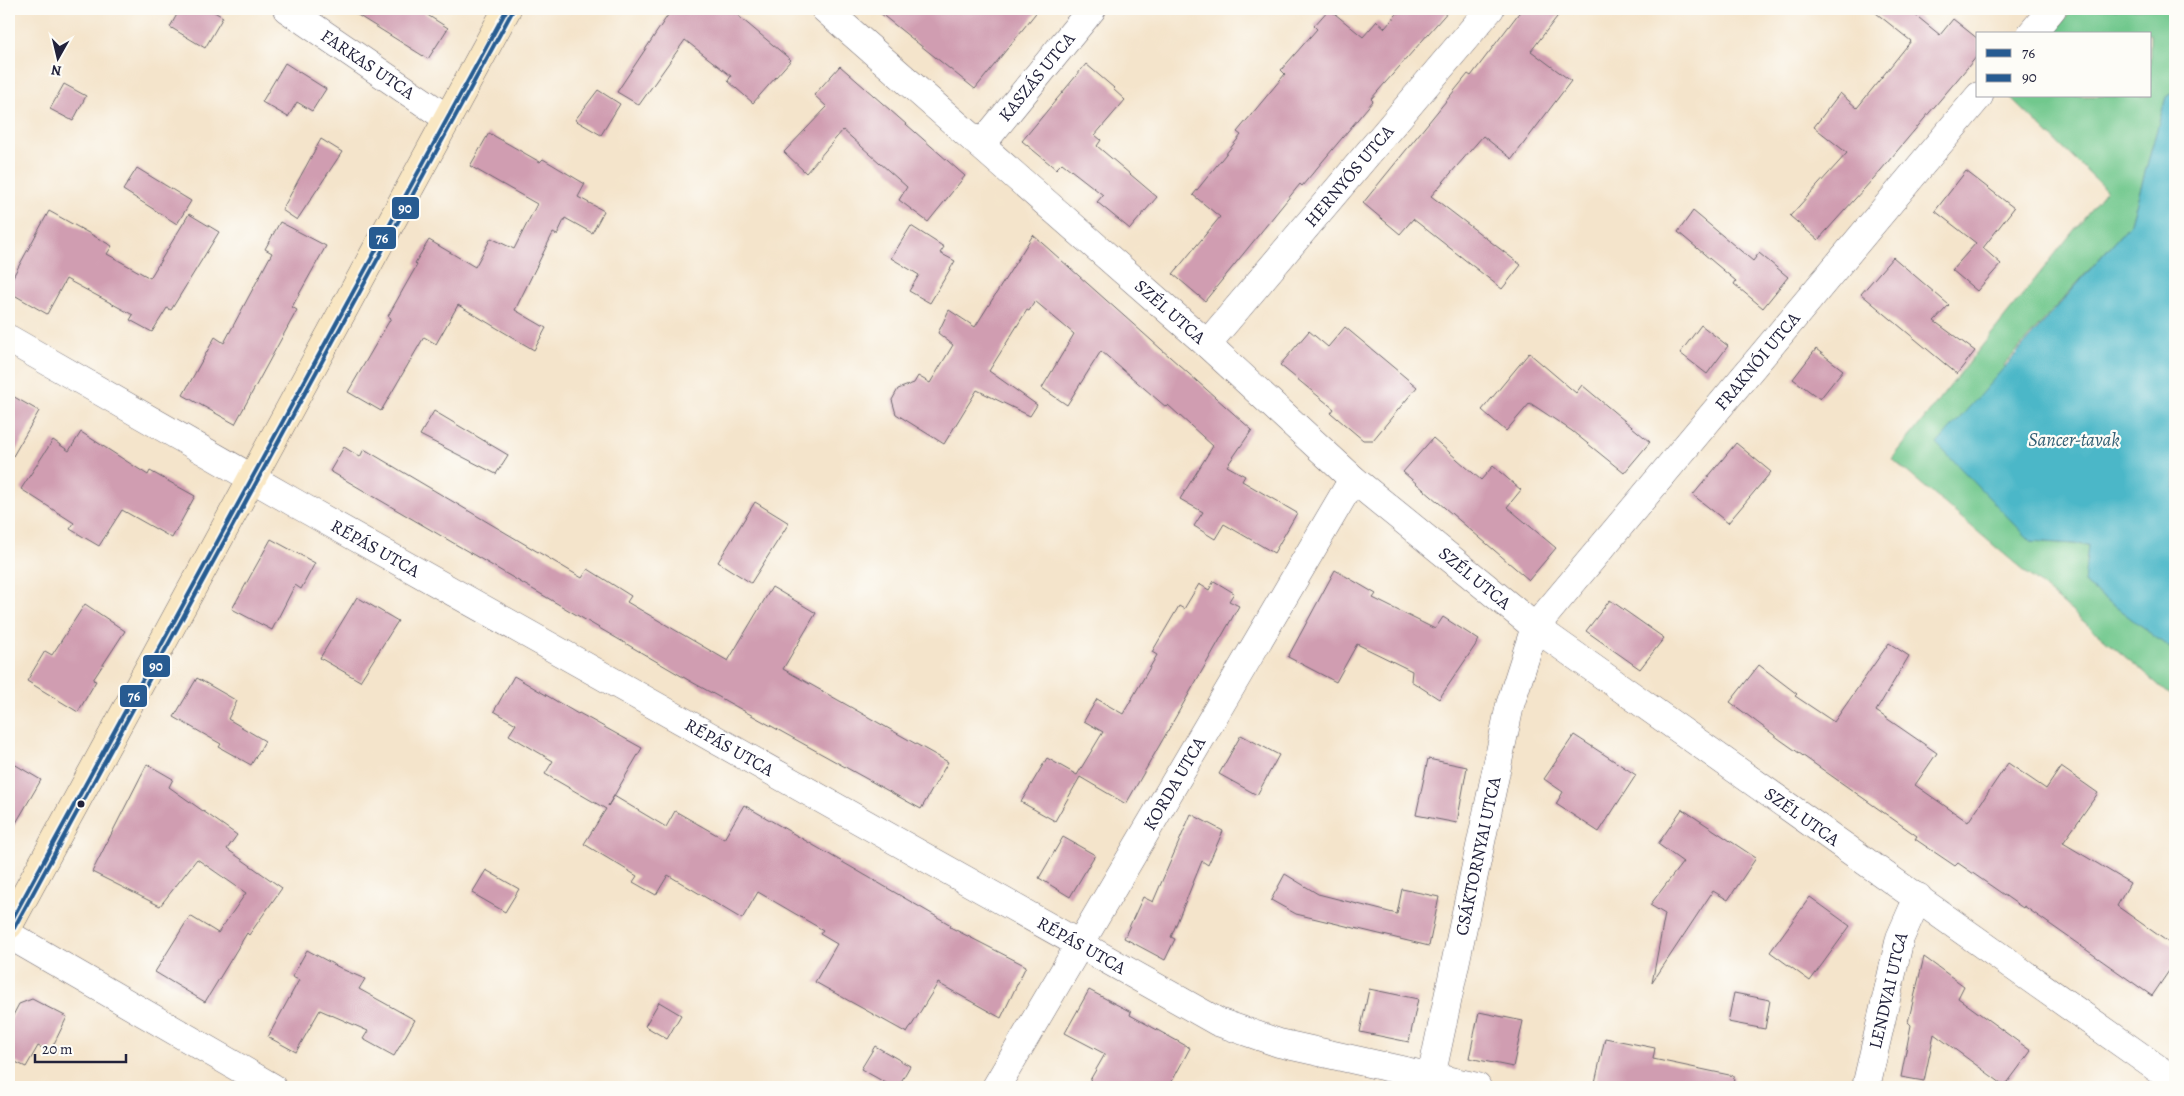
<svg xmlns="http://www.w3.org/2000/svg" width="2184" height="1096" viewBox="0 0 2184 1096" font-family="Alegreya,serif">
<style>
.green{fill:#71c88d;stroke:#4a7564}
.water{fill:#4bb7c8;stroke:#366c82}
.building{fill:#d09db1}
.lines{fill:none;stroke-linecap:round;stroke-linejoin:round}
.street-casing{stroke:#6c666d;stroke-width:29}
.secondary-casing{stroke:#6c666d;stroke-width:29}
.street{stroke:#fff;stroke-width:28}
.secondary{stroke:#f9e7c3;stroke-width:28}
.bus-1-casing{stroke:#fdfcf7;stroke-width:8}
.bus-2-casing{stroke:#fdfcf7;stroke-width:8}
.bus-1{stroke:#275b91;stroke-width:4}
.bus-2{stroke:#275b91;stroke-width:4}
.bus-dot{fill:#22223b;stroke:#fdfcf7;stroke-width:2}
.labels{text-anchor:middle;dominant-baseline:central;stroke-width:4.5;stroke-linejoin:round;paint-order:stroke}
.street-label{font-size:18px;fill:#22223b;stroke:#fdfcf7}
.water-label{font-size:19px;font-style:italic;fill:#325e73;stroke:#fdfcf7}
.line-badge{stroke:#fdfcf7;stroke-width:2}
.badge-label{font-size:14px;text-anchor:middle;font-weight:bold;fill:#fff}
</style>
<rect width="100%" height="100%" fill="#fdfcf7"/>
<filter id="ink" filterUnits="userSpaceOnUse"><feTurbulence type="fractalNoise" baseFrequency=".02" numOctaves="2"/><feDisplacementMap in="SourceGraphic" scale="10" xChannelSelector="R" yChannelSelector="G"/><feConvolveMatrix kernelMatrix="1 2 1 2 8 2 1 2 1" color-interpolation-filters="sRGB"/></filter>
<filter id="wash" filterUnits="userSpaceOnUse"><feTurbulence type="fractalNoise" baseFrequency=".0096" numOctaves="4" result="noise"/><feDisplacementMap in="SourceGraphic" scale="20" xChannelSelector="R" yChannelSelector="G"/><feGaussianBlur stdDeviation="1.12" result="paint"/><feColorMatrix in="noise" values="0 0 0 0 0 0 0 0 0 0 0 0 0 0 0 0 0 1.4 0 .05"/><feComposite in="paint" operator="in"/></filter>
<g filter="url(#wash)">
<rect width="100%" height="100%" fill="#f4e4cb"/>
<path class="green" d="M 2073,9 L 2175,9 L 2175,91 L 2166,97 L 2131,223 L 2004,365 L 2031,541 L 2088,545 L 2085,583 L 2175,652 L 2175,699 L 1892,459 L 2106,190 L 2009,96 L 2150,96 L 2150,34 L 2053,34 Z"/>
<path class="water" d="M 2175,91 L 2175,652 L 2084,583 L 2088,545 L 2031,541 L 1937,444 L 2131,223 L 2166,97 Z"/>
<g id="blocks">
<path class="building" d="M 180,9 L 209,9 L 223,17 L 205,48 L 170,27 Z
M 348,9 L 418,9 L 448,28 L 428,59 Z
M 672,9 L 730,9 L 791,60 L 753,103 L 728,81 L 731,76 L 685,40 L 639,105 L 617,92 Z
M 875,9 L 1039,9 L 975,89 Z
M 1329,9 L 1363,37 L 1377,21 L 1385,28 L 1401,9 L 1450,9 L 1371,99 L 1373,101 L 1302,186 L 1300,184 L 1205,301 L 1173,274 L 1220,217 L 1193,195 L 1241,135 L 1237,132 L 1285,74 L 1281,70 L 1317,29 L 1314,26 Z
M 1522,9 L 1563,9 L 1531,51 L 1571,81 L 1512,159 L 1483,136 L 1431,196 L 1521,265 L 1502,289 L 1413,219 L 1400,234 L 1363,203 L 1468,74 L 1471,76 Z
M 1871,9 L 1908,9 L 1940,35 L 1953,19 L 1978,39 L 1978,55 L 1881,170 L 1818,240 L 1790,216 L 1847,153 L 1814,127 L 1840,93 L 1857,108 L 1911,41 Z
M 285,63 L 326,89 L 312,111 L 297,102 L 288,117 L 262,102 Z
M 1086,64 L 1114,88 L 1113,89 L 1125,100 L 1095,135 L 1101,140 L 1097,146 L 1157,197 L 1130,229 L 1097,202 L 1103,195 L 1062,163 L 1056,169 L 1022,141 Z
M 840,66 L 965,176 L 928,222 L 899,200 L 907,187 L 843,130 L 806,173 L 784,152 L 827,107 L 814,95 Z
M 64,84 L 86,96 L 73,121 L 50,109 Z
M 598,90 L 620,104 L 601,135 L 575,120 Z
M 489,133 L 540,162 L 543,159 L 585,184 L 578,197 L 604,211 L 592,233 L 565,218 L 557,235 L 553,233 L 515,310 L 546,328 L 534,350 L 458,305 L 436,344 L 424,337 L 381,411 L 348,392 L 391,318 L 388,316 L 417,265 L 415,263 L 429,240 L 475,267 L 491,238 L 514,249 L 537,204 L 470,166 Z
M 321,139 L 342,152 L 297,220 L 282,210 Z
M 137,168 L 191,201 L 177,224 L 123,190 Z
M 1966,171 L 2014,208 L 1983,248 L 2001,264 L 1977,291 L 1952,270 L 1976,243 L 1935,211 Z
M 49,211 L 112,246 L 107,254 L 150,278 L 189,214 L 219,232 L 171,310 L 167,308 L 152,332 L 130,320 L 133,315 L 66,279 L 47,314 L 9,292 L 9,284 Z
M 1693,211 L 1753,261 L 1759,253 L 1788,277 L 1763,308 L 1734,284 L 1736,281 L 1678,232 Z
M 280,222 L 326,246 L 292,307 L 297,310 L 235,424 L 183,395 L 215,337 L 224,343 L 272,253 L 265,249 Z
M 911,226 L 944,247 L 940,253 L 955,261 L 930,303 L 909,291 L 919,275 L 891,258 Z
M 1033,235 L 1252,430 L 1227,466 L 1245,476 L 1242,481 L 1297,513 L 1274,553 L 1224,524 L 1215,539 L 1194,526 L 1203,512 L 1180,499 L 1213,446 L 1168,405 L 1166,407 L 1101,351 L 1067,405 L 1042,388 L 1074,334 L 1035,301 L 1029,311 L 1027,310 L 989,371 L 1037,405 L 1030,416 L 977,390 L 944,444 L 896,414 L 892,400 L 898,389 L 914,383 L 918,376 L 930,383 L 953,345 L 938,333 L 949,310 L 975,327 Z
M 1893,257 L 1949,305 L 1934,321 L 1975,351 L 1957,374 L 1861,294 Z
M 1701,325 L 1728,346 L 1707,374 L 1680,353 Z
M 1345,327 L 1417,387 L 1373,440 L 1363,440 L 1331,413 L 1334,409 L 1280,365 L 1309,331 L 1328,347 Z
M 1816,349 L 1843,370 L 1820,399 L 1793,379 Z
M 1529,353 L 1576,393 L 1582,385 L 1650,442 L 1624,473 L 1572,431 L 1530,403 L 1506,431 L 1482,410 Z
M 9,394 L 39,411 L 9,463 Z
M 434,411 L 508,455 L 496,474 L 420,435 Z
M 81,432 L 148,475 L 150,471 L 195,496 L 172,538 L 122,510 L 99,546 L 70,529 L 74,523 L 21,489 L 53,440 L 69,451 Z
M 1433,438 L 1481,480 L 1493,466 L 1521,490 L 1507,507 L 1556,548 L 1529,580 L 1403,472 Z
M 1736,443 L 1771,472 L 1728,523 L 1693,495 Z
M 344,447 L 360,457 L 364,449 L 582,578 L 588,569 L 631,596 L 627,602 L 728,661 L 772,587 L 816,613 L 783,669 L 948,762 L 921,809 L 690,681 L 330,471 Z
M 755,502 L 789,523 L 751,583 L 718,562 Z
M 271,539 L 315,563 L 301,589 L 295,585 L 272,630 L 232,609 Z
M 1335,570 L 1376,594 L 1373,598 L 1435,629 L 1443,617 L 1479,640 L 1439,699 L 1411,681 L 1412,671 L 1357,644 L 1336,682 L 1288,657 Z
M 1214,581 L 1234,593 L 1229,601 L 1239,606 L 1126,804 L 1080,777 L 1055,821 L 1021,802 L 1047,758 L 1077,775 L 1103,732 L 1084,721 L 1097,699 L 1123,714 L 1157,655 L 1152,652 L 1179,606 L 1184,609 L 1199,584 L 1209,590 Z
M 357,597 L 398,621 L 360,681 L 320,658 Z
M 1610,600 L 1664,638 L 1640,669 L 1586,631 Z
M 85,604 L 125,631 L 93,680 L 96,681 L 78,712 L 27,681 L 45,651 L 52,655 Z
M 1889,643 L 1909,656 L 1876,711 L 1937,753 L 1915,785 L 1968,822 L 2008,763 L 2046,789 L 2061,767 L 2098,793 L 2063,843 L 2130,883 L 2117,906 L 2175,947 L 2175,962 L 2152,996 L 2024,906 L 2023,908 L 1958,863 L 1955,866 L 1915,839 L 1917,836 L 1782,741 L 1730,702 L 1759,665 L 1797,694 L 1795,696 L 1834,722 Z
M 514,676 L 578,714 L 579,713 L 642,748 L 608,806 L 614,796 L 666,827 L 675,811 L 724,839 L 744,805 L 951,925 L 950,927 L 1026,966 L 1001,1018 L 938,983 L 907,1033 L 815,982 L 837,944 L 820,934 L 823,930 L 758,892 L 742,919 L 668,875 L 656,895 L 633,882 L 637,876 L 584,844 L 606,809 L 545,774 L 553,761 L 509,735 L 516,724 L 494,711 Z
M 197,678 L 237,701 L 228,719 L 265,741 L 251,765 L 219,747 L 221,744 L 174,717 Z
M 1241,735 L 1279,755 L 1257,795 L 1219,774 Z
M 1574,735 L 1636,775 L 1599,832 L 1556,804 L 1563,792 L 1544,779 Z
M 1428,759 L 1467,767 L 1457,823 L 1416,815 Z
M 9,761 L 41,780 L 9,835 Z
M 147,764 L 173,779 L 169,787 L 237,835 L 227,849 L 282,888 L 249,935 L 247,933 L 205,1002 L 155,972 L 190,916 L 218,933 L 246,893 L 197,859 L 160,906 L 92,872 Z
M 1682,809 L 1756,858 L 1728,900 L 1713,891 L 1652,983 L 1665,914 L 1650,905 L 1683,862 L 1658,844 Z
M 1191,814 L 1223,831 L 1208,865 L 1202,861 L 1171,937 L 1175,939 L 1165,960 L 1124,938 L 1143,897 L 1153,902 Z
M 1063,837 L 1095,855 L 1070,897 L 1039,878 Z
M 486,870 L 519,889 L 505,912 L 472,893 Z
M 1285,874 L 1318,894 L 1397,914 L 1402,889 L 1439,897 L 1429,946 L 1296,914 L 1271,900 Z
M 1810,897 L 1850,926 L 1810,981 L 1770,952 Z
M 307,950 L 344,970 L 365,979 L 359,989 L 415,1020 L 394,1056 L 363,1039 L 368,1031 L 320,1010 L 296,1052 L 268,1037 L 299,980 L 292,977 Z
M 1924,957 L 1964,986 L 1958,998 L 2031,1051 L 2005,1086 L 1934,1034 L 1924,1081 L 1901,1077 L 1911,1025 L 1908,1022 Z
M 1369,989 L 1418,999 L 1409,1042 L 1360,1032 Z
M 1089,990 L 1131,1012 L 1130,1015 L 1190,1048 L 1169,1087 L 1086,1087 L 1105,1054 L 1065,1033 Z
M 1734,993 L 1770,1000 L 1765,1029 L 1728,1022 Z
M 32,999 L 67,1017 L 50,1052 L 38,1046 L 26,1067 L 9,1059 L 9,1023 L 19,1004 Z
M 659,1002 L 681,1015 L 667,1039 L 645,1026 Z
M 1479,1012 L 1523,1021 L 1513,1067 L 1469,1058 Z
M 1605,1038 L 1655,1048 L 1653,1059 L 1734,1076 L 1733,1087 L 1594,1087 Z
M 875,1046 L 910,1066 L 898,1087 L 893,1087 L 861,1069 Z"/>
</g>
</g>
<g filter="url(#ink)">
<use href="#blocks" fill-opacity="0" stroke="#6c666d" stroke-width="1"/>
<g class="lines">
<defs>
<g id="street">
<path id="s1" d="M 287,9 L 448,119"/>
<path id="s2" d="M 825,9 L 1207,344 L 1353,479 L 1535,627 L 2175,1081"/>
<path d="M 2031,34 L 2052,9"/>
<path id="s3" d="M 981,145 L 1092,9"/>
<path id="s4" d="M 9,339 L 295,503 L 1218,1022 L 1279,1043 L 1477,1087"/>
<path id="s5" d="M 1207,344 L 1490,9"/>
<path d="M 9,935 L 272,1087"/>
<path id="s6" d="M 996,1087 L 1353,479"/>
<path id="s7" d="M 1429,1087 L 1510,705 L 1535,627 L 1979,96"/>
<path id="s8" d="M 1866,1087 L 1900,938 L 1918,897"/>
</g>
<path id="secondary" d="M 9,925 L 507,9"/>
</defs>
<use href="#street" class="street-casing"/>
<use href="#secondary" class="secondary-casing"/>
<use href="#street" class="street"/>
<use href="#secondary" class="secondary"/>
<defs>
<path id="bus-1" d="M 9,925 L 507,9"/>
<path id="bus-2" d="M 14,928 L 512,12"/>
</defs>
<use href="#bus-1" class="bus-1-casing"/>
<use href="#bus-2" class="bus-2-casing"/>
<use href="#bus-1" class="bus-1"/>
<use href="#bus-2" class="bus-2"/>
</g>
</g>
<circle class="bus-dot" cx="81" cy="804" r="4.5"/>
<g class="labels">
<g class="street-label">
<text stroke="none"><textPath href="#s1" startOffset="98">FARKAS UTCA</textPath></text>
<text stroke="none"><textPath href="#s3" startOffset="88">KASZÁS UTCA</textPath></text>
<text stroke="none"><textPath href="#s5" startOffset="220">HERNYÓS UTCA</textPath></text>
<text stroke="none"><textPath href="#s2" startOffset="459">SZÉL UTCA</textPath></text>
<text stroke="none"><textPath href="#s7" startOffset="819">FRAKNÓI UTCA</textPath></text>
<text stroke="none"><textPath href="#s4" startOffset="422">RÉPÁS UTCA</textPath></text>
<text stroke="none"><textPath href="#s2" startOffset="864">SZÉL UTCA</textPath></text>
<text stroke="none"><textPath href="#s4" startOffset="828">RÉPÁS UTCA</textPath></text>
<text stroke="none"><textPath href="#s6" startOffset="352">KORDA UTCA</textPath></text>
<text stroke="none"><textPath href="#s2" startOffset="1269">SZÉL UTCA</textPath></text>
<text stroke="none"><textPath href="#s7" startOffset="236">CSÁKTORNYAI UTCA</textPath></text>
<text stroke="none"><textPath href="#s4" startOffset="1232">RÉPÁS UTCA</textPath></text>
<text stroke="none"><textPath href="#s8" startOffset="99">LENDVAI UTCA</textPath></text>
</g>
<g class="water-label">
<text x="2074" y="440">Sancer-tavak</text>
</g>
</g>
<g class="line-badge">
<rect x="391" y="196" width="29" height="24" rx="5" fill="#275b91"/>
<rect x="368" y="226" width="29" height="24" rx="5" fill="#275b91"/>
<rect x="142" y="654" width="29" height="24" rx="5" fill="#275b91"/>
<rect x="119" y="684" width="29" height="24" rx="5" fill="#275b91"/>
</g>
<g class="badge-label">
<text x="405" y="213">90</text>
<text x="382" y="243">76</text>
<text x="156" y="671">90</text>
<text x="134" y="701">76</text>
</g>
<rect width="2184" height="1096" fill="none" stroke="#fdfcf7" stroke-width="30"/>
<rect x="1976" y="32" width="175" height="65" fill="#fdfcf7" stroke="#a5a5ac"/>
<rect x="1986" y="49" width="25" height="8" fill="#275b91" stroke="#a5a5ac"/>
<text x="2022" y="58" font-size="15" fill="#22223b">76</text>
<rect x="1986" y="74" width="25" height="8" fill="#275b91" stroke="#a5a5ac"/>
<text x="2022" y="82" font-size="15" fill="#22223b">90</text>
<g transform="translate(58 58) rotate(188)" stroke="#fdfcf7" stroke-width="4" paint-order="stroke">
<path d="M0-4L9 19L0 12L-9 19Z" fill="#22223b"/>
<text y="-8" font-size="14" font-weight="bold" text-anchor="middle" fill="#22223b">N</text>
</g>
<path d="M35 1054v8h91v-8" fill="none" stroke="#22223b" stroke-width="2.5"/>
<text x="42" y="1054" font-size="15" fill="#22223b" stroke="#fdfcf7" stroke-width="4" paint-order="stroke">20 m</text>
</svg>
